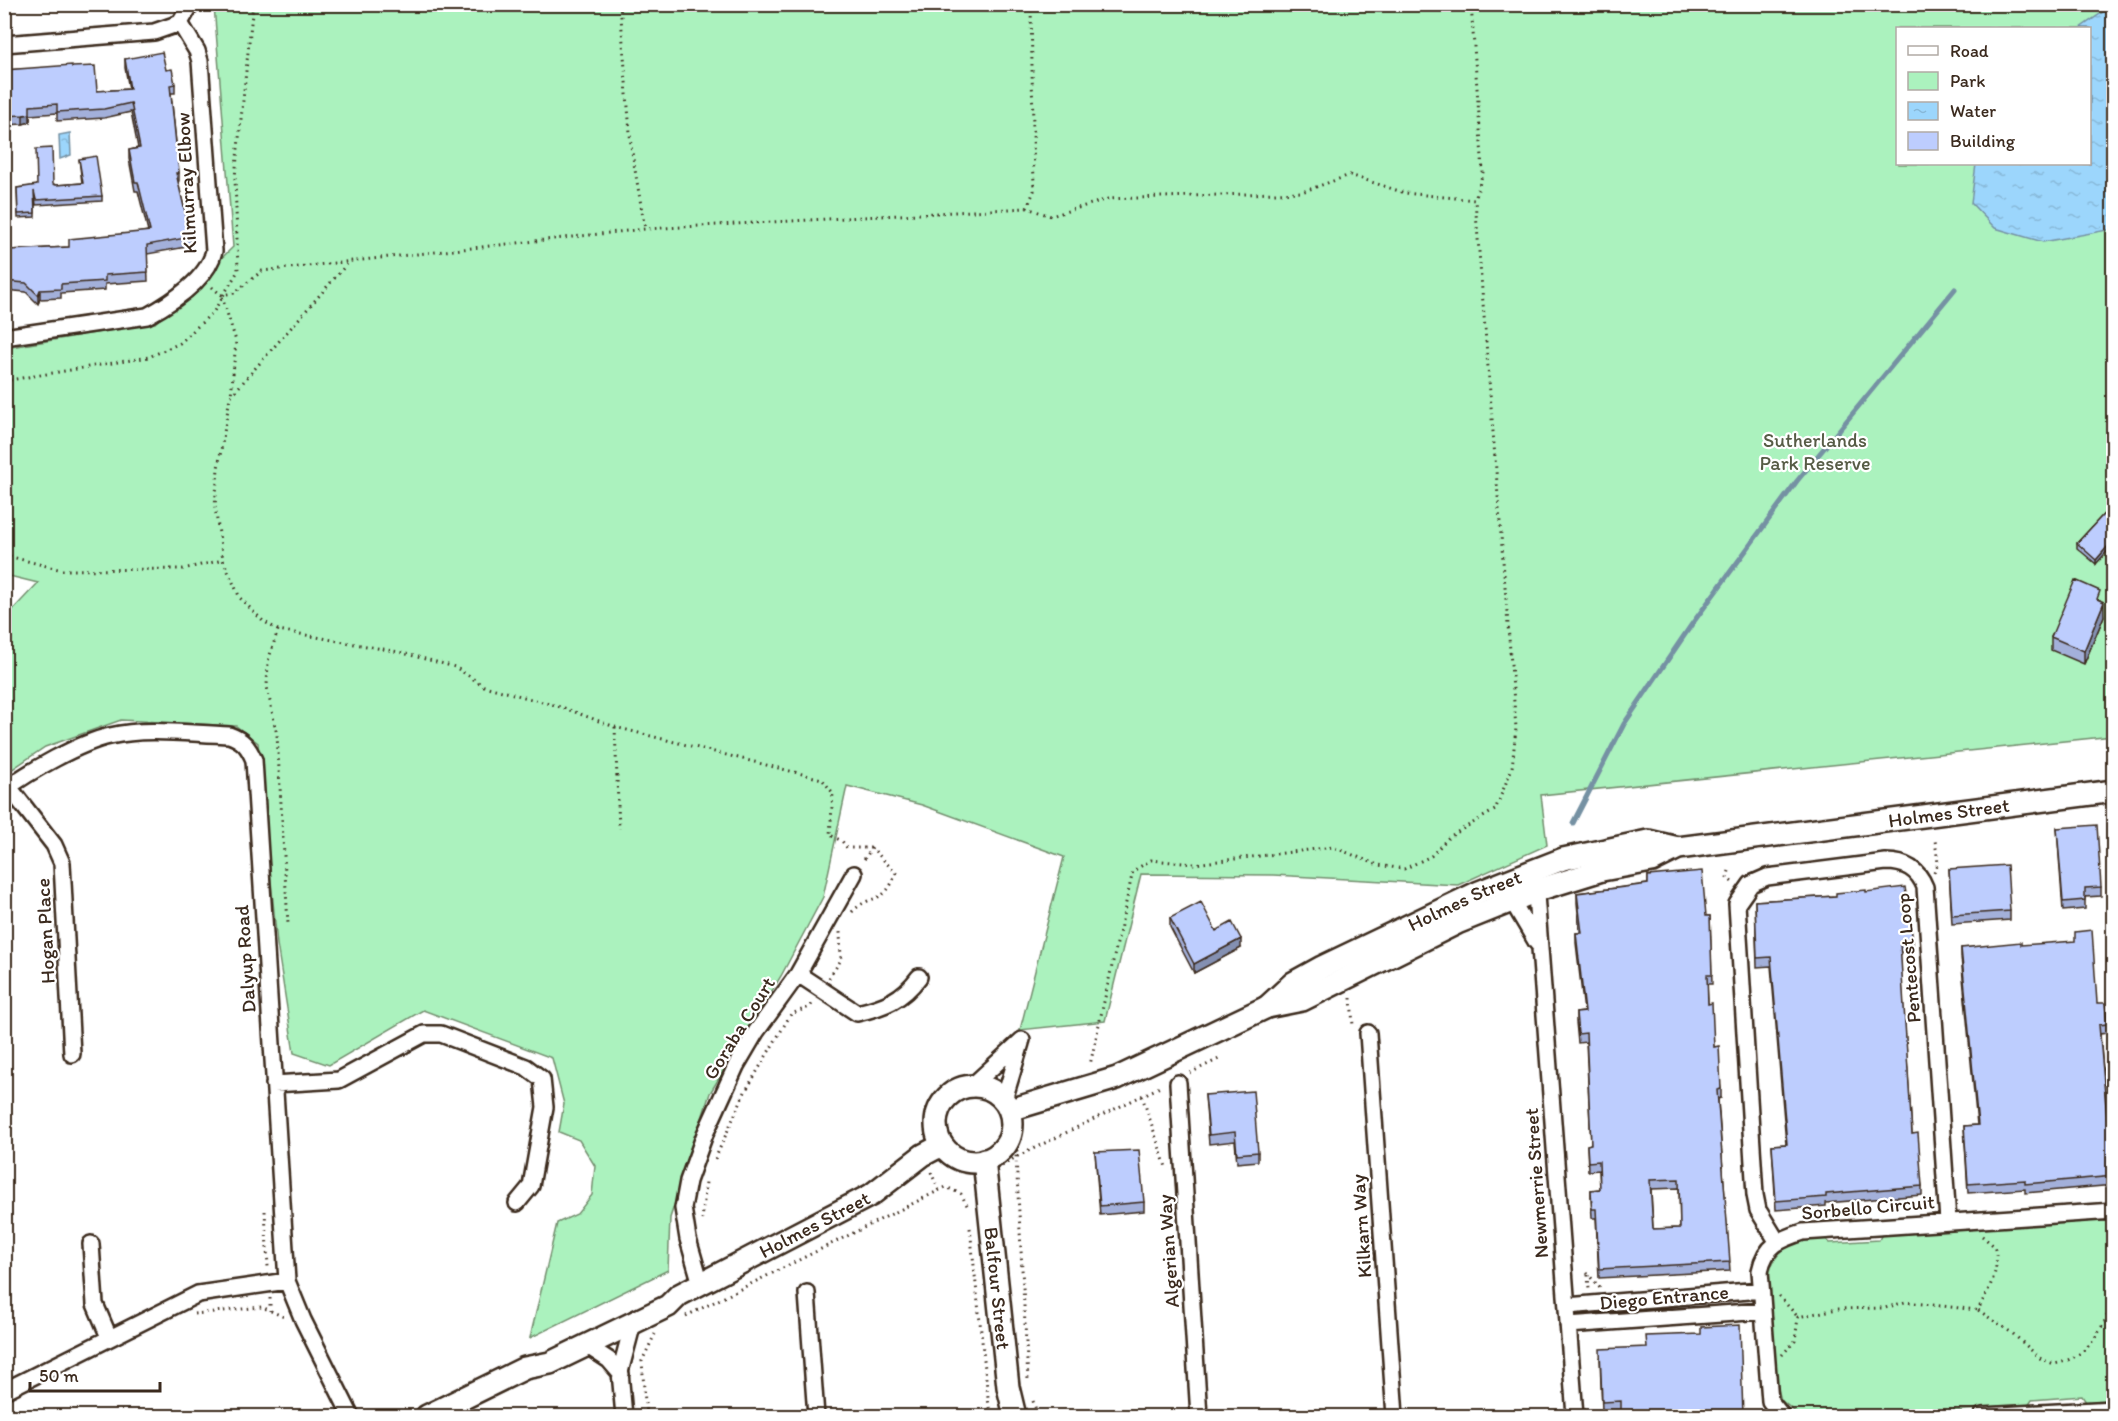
<svg xmlns="http://www.w3.org/2000/svg" width="2118" height="1421" viewBox="0 0 2118 1421" font-family="Itim,sans-serif">
<style>
.green{fill:#abf2be;stroke:#738e6e;stroke-width:1.5;fill-rule:evenodd}
.water{fill:url(#water-ripples);stroke:#7591a3;stroke-width:1.5}
.lines{fill:none;stroke-linecap:round;stroke-linejoin:round}
.stream{stroke:#7591a3;stroke-width:5}
.street-casing{stroke:#3b2a1e;stroke-width:20}
.secondary-casing{stroke:#3b2a1e;stroke-width:26}
.path{stroke:#3b2a1e;stroke-width:3;stroke-dasharray:1.5 4.5;stroke-linecap:butt}
.street{stroke:#fff;stroke-width:15}
.secondary{stroke:#fff;stroke-width:21}
.wall{fill:#a3b0da;stroke:#3b2a1e;stroke-width:1.5;fill-rule:evenodd}
.shaded-wall{fill:#8490b2;stroke:#3b2a1e;stroke-width:1.5}
.building{fill:#bdcdfe;stroke:#3b2a1e;stroke-width:1.5;fill-rule:evenodd}
.labels{text-anchor:middle;dominant-baseline:central;stroke-width:4.5;stroke-linejoin:round;paint-order:stroke}
.street-label{font-size:20px;fill:#3b2a1e;stroke:#fff}
.park-label{font-size:20px;fill:#575c46;stroke:#fff}
</style>
<defs>
<pattern id="water-ripples" width="26" height="14" patternUnits="userSpaceOnUse" patternTransform="scale(1.5)"><rect width="26" height="14" fill="#9cd6fc"/><path d="M2 4q2-2 4 0t4 0M15 11q2-2 4 0t4 0" fill="none" stroke="#87b8d8"/></pattern>
</defs>
<rect width="100%" height="100%" fill="#fff"/>
<filter id="ink" filterUnits="userSpaceOnUse"><feTurbulence type="fractalNoise" baseFrequency=".0167" numOctaves="2"/><feDisplacementMap in="SourceGraphic" scale="12" xChannelSelector="R" yChannelSelector="G"/><feConvolveMatrix kernelMatrix="1 2 1 2 8 2 1 2 1" color-interpolation-filters="sRGB"/></filter>
<g filter="url(#ink)">
<path class="green" d="M 214,5 L 2113,5 L 2113,736 L 1541,795 L 1547,845 L 1458,885 L 1273,875 L 1141,874 L 1105,1021 L 1020,1030 L 1064,857 L 922,805 L 847,786 L 823,897 L 781,976 L 710,1093 L 670,1218 L 668,1270 L 530,1338 L 557,1223 L 577,1214 L 592,1195 L 595,1166 L 579,1140 L 559,1132 L 564,1104 L 552,1058 L 423,1010 L 329,1065 L 294,1053 L 277,944 L 258,743 L 236,726 L 121,720 L 45,747 L 5,774 L 4,619 L 38,583 L 5,575 L 5,348 L 155,323 L 233,247 ZM 1898,28 L 2090,28 L 2090,164 L 1898,164 Z
M 2093,1219 L 2114,1223 L 2113,1399 L 2086,1402 L 2082,1396 L 2032,1400 L 2028,1406 L 1869,1416 L 1800,1416 L 1781,1400 L 1776,1382 L 1769,1276 C 1774,1246 1798,1239 1825,1238 L 1830,1243 L 1879,1240 L 1882,1234 Z"/>
<path class="water" d="M 2113,5 L 2113,229 L 2043,242 L 1995,228 L 1971,203 L 1976,164 L 2090,164 L 2090,28 L 2080,28 Z
M 70,133 L 71,155 L 60,159 L 59,135 Z"/>
<g class="lines">
<path class="stream" d="M 1573,823 L 1624,724 L 1692,624 L 1797,481 L 1955,289"/>
<defs>
<path id="street" d="M 4,44 L 154,32 L 180,23 L 191,4
M 4,337 L 147,316 C 171,303 208,279 214,251 L 200,61 L 197,51 L 180,23
M 9,787 L 54,845 L 62,863 L 72,1054
M 4,790 C 30,771 79,743 110,736 C 148,727 191,734 229,735 C 243,740 248,746 254,760 L 287,1281 L 303,1320 L 351,1416
M 1535,881 L 1575,1416
M 1508,894 L 1537,943
M 798,974 L 857,1013 C 884,1007 902,1000 919,977
M 1368,1033 L 1395,1416
M 1178,1083 L 1199,1416
M 274,1084 L 339,1080 L 424,1034 L 441,1034 L 526,1067 L 542,1079 L 545,1107 L 531,1186 L 517,1203
M 973,1085 L 1022,1040
M 1004,1100 L 1021,1043
M 1777,1241 L 1758,1210 L 1755,1195 L 1737,904 L 1751,884 L 1767,877 L 1886,862 C 1905,862 1918,869 1925,887 L 1948,1221
M 91,1244 L 95,1304 L 109,1337
M 701,1284 L 688,1239 L 683,1208 L 688,1181 L 705,1134 L 736,1066 L 756,1032 L 798,974 L 854,874
M 807,1293 L 816,1416
M 1567,1306 L 1761,1290
M 1568,1325 L 1763,1311
M 586,1345 L 609,1360 L 621,1374
M 4,1391 L 198,1294 L 287,1281
M 624,1416 L 620,1372 L 633,1323
M 1782,1416 L 1770,1401 L 1760,1271 C 1765,1245 1781,1239 1803,1232 L 2114,1211
M 1982,1416 L 2114,1409"/>
<g id="secondary">
<path id="s1" d="M 1267,1007 L 1293,983 L 1322,967 L 1479,892 L 1563,859 L 1648,841 L 1678,848"/>
<circle cx="974" cy="1124" r="38"/>
<path id="s2" d="M 1010,1110 L 1117,1078 L 1267,1007 L 1302,1000 L 1457,923 L 1544,888 L 1602,870 L 1652,861 L 1678,848 L 2114,791"/>
<path id="s3" d="M 984,1160 L 1008,1387 L 1015,1416"/>
<path id="s4" d="M 427,1416 L 525,1368 L 550,1363 L 668,1306 L 679,1295 L 871,1195 L 923,1155 L 942,1145"/>
</g>
</defs>
<use href="#street" class="street-casing"/>
<use href="#secondary" class="secondary-casing"/>
<path class="path" d="M 620,4 L 631,146 L 645,229
M 1471,4 L 1483,172 L 1475,200
M 1027,208 L 1034,191 L 1031,4
M 347,264 L 230,397 L 218,468 L 215,507 L 223,560 L 240,598 L 263,621 L 278,630 L 399,652 L 455,667 L 484,686 L 564,708 L 615,727 L 822,779 L 833,793 L 830,835 L 842,841 L 847,848 L 872,848
M 212,287 L 221,295 L 234,293 L 262,271 L 645,229 L 1027,208 L 1051,216 L 1108,199 L 1302,192 L 1350,175 L 1405,193 L 1475,200 L 1516,728 L 1512,768 L 1495,810 L 1449,837 L 1431,856 L 1404,869 L 1378,865 L 1333,847 L 1194,864 L 1151,860 L 1133,871 L 1090,1065
M 222,297 L 236,341 L 231,396
M 4,381 L 149,357 L 180,343 L 214,311 L 238,271 L 235,177 L 253,4
M 4,555 L 62,570 L 183,569 L 223,560
M 278,630 L 268,661 L 267,687 L 277,735 L 288,924
M 615,727 L 619,829
M 4,823 L 15,819
M 1729,871 L 1727,878 L 1732,882 L 1731,885
M 1934,872 L 1938,863 L 1935,840
M 852,912 C 871,892 884,907 896,873 L 872,848 L 863,861
M 829,978 L 841,960 L 840,932
M 1351,998 L 1353,1026
M 1190,1073 L 1221,1058
M 1142,1096 L 1166,1167
M 1020,1126 L 1016,1157 L 1028,1380
M 715,1159 L 745,1092 L 791,1014 L 810,1007 L 814,1001
M 1002,1166 L 1016,1157 L 1162,1086
M 931,1172 L 939,1191
M 265,1211 L 268,1267
M 702,1220 L 706,1182
M 970,1228 L 990,1416
M 1982,1236 L 1994,1246 C 2002,1270 1988,1289 1978,1310 L 2012,1333 L 2041,1359 L 2054,1364 C 2087,1358 2099,1335 2111,1307
M 1587,1273 L 1600,1288
M 1588,1275 L 1589,1290
M 2114,1294 L 2114,1308
M 1779,1296 L 1798,1317
M 270,1298 L 270,1311
M 194,1314 L 262,1307 L 284,1317
M 686,1316 L 946,1187 L 961,1194 L 969,1209
M 1782,1355 L 1795,1341 L 1798,1317 L 1837,1309 L 1885,1308 L 1905,1302 L 1978,1310
M 1033,1401 L 1038,1416
M 646,1416 L 642,1361 L 655,1334"/>
<use href="#street" class="street"/>
<use href="#secondary" class="secondary"/>
</g>
<path class="wall" d="M 4,4 L 28,4 L 4,6 Z
M 125,59 L 166,70 L 175,84 L 175,93 L 171,93 L 179,173 L 179,181 L 178,182 L 191,237 L 191,246 L 147,254 L 148,281 L 105,284 L 105,290 L 61,293 L 61,298 L 40,299 L 38,304 L 26,292 L 4,290 L 4,225 L 11,235 L 10,250 L 69,247 L 148,231 L 138,191 L 135,191 L 129,159 L 129,150 L 138,148 L 131,112 L 104,118 L 57,121 L 57,113 L 30,115 L 30,122 L 23,124 L 4,125 L 4,70 L 72,67 L 97,91 L 129,89 L 125,68 Z
M 79,159 L 102,196 L 102,201 L 36,205 L 35,196 L 35,217 L 18,218 L 17,188 L 53,184 L 56,185 L 82,183 Z
M 2114,503 L 2096,564 L 2077,548 L 2077,543 Z
M 2100,600 L 2104,616 L 2084,664 L 2051,650 L 2051,637 Z
M 2057,828 L 2101,887 L 2101,896 L 2085,897 L 2085,909 L 2063,911 Z
M 1949,869 L 2010,911 L 2010,920 L 1952,924 Z
M 1648,876 L 1706,916 L 1710,916 L 1712,984 L 1707,984 L 1708,1004 L 1714,1047 L 1721,1089 L 1721,1098 L 1718,1099 L 1730,1271 L 1599,1278 L 1596,1218 L 1592,1218 L 1591,1199 L 1591,1190 L 1600,1189 L 1599,1170 L 1588,1171 L 1587,1145 L 1591,1144 L 1586,1042 L 1578,1043 L 1576,1022 L 1576,1013 L 1584,1012 L 1576,943 L 1576,933 L 1580,933 L 1577,903 L 1577,893 L 1648,884 ZM 1679,1188 L 1680,1228 L 1653,1229 L 1651,1189 Z
M 1866,892 L 1913,941 L 1913,950 L 1900,952 L 1912,1134 L 1922,1186 L 1922,1195 L 1826,1203 L 1826,1206 L 1776,1210 L 1772,1145 L 1786,1144 L 1771,966 L 1757,967 L 1755,901 L 1836,896 Z
M 1170,918 L 1216,931 L 1241,948 L 1194,973 L 1170,927 Z
M 2021,945 L 2097,1003 L 2107,1024 L 2107,1033 L 2100,1034 L 2107,1118 L 2114,1123 L 2114,1185 L 2025,1193 L 2025,1189 L 1968,1193 L 1964,1126 L 1977,1125 L 1961,957 L 1961,948 Z
M 1205,1095 L 1258,1152 L 1258,1161 L 1237,1163 L 1235,1141 L 1209,1144 Z
M 1095,1152 L 1144,1202 L 1144,1211 L 1100,1215 Z
M 1600,1358 L 1743,1416 L 1621,1416 L 1621,1410 L 1602,1411 Z"/>
<path class="shaded-wall" d="M 30,114 L 30,122 L 23,124 L 23,115 Z
M 40,290 L 40,299 L 38,304 L 38,295 Z
M 2114,539 L 2114,544 L 2096,564 L 2096,560 Z
M 2104,602 L 2104,616 L 2084,664 L 2084,651 Z
M 1241,939 L 1241,948 L 1194,973 L 1194,964 Z"/>
<path class="building" d="M 162,52 L 166,70 L 172,69 L 175,84 L 170,85 L 179,173 L 176,173 L 191,237 L 147,245 L 148,272 L 105,275 L 105,281 L 61,284 L 61,289 L 40,290 L 38,295 L 26,283 L 4,281 L 4,225 L 11,226 L 9,250 L 69,247 L 69,239 L 150,231 L 138,182 L 135,182 L 129,150 L 140,148 L 131,103 L 104,109 L 57,112 L 57,104 L 30,106 L 30,114 L 23,115 L 4,116 L 4,70 L 72,65 L 72,67 L 95,66 L 97,91 L 130,89 L 125,59 Z
M 52,148 L 53,184 L 56,185 L 83,183 L 79,159 L 96,156 L 102,196 L 36,200 L 34,191 L 35,213 L 18,214 L 17,188 L 37,185 L 36,149 Z
M 2114,503 L 2114,539 L 2096,560 L 2077,543 Z
M 2075,580 L 2100,591 L 2097,599 L 2104,602 L 2084,651 L 2051,637 Z
M 2097,825 L 2101,887 L 2085,888 L 2085,900 L 2063,902 L 2057,828 Z
M 2007,865 L 2010,911 L 1952,915 L 1949,869 Z
M 1702,871 L 1706,916 L 1710,916 L 1712,975 L 1707,975 L 1708,1004 L 1712,1003 L 1714,1047 L 1719,1046 L 1721,1089 L 1717,1090 L 1730,1262 L 1599,1269 L 1596,1209 L 1592,1209 L 1591,1190 L 1600,1189 L 1599,1161 L 1588,1162 L 1587,1145 L 1591,1144 L 1586,1033 L 1578,1034 L 1576,1013 L 1585,1012 L 1576,933 L 1582,933 L 1577,893 L 1648,884 L 1648,876 ZM 1679,1179 L 1680,1228 L 1653,1229 L 1650,1180 Z
M 1905,887 L 1913,941 L 1900,943 L 1912,1134 L 1918,1133 L 1922,1186 L 1826,1194 L 1826,1197 L 1776,1201 L 1772,1145 L 1787,1144 L 1771,957 L 1757,958 L 1755,901 L 1836,896 L 1836,893 L 1866,890 L 1866,892 Z
M 1201,902 L 1216,931 L 1232,922 L 1241,939 L 1194,964 L 1170,918 Z
M 2092,930 L 2097,1003 L 2105,1003 L 2107,1024 L 2099,1025 L 2107,1118 L 2113,1118 L 2114,1123 L 2114,1176 L 2025,1184 L 2025,1180 L 1968,1184 L 1964,1126 L 1978,1125 L 1961,948 L 2021,942 L 2021,945 L 2075,941 L 2075,932 Z
M 1253,1091 L 1258,1152 L 1237,1154 L 1235,1132 L 1209,1135 L 1205,1095 Z
M 1139,1150 L 1144,1202 L 1100,1206 L 1095,1152 Z
M 1740,1325 L 1743,1416 L 1621,1416 L 1621,1401 L 1602,1402 L 1600,1349 L 1647,1347 L 1646,1336 L 1701,1334 L 1701,1327 Z"/>
</g>
<g class="labels">
<g class="street-label">
<text transform="translate(186 183) rotate(-93)">Kilmurray Elbow</text>
<text stroke="none"><textPath href="#s2" startOffset="994">Holmes Street</textPath></text>
<text stroke="none"><textPath href="#s1" startOffset="226">Holmes Street</textPath></text>
<text transform="translate(45 931) rotate(-93)">Hogan Place</text>
<text transform="translate(1908 958) rotate(-95)">Pentecost Loop</text>
<text transform="translate(245 959) rotate(-94)">Dalyup Road</text>
<text transform="translate(739 1028) rotate(-58)">Goraba Court</text>
<text transform="translate(1536 1183) rotate(-94)">Newmerrie Street</text>
<text transform="translate(1868 1207) rotate(-5)">Sorbello Circuit</text>
<text stroke="none"><textPath href="#s4" startOffset="434">Holmes Street</textPath></text>
<text transform="translate(1361 1226) rotate(-94)">Kilkarn Way</text>
<text transform="translate(1168 1251) rotate(-94)">Algerian Way</text>
<text stroke="none"><textPath href="#s3" startOffset="129">Balfour Street</textPath></text>
<text transform="translate(1664 1297) rotate(-5)">Diego Entrance</text>
</g>
<g class="park-label">
<text x="1815" y="440">Sutherlands<tspan x="1815" dy="23">Park Reserve</tspan></text>
</g>
</g>
<rect width="2118" height="1421" fill="none" stroke="#fff" stroke-width="24"/>
<rect x="12" y="12" width="2094" height="1397" fill="none" stroke="#3b2a1e" stroke-width="2" filter="url(#ink)"/>
<rect x="1896" y="27" width="195" height="138" fill="#ffffff" stroke="#b1aaa5" stroke-width="1.5"/>
<rect x="1908" y="46" width="30" height="9" fill="#ffffff" stroke="#b1aaa5" stroke-width="1.5"/>
<text x="1950" y="57" font-size="18" fill="#3b2a1e">Road</text>
<rect x="1908" y="72" width="30" height="18" fill="#abf2be" stroke="#b1aaa5" stroke-width="1.5"/>
<text x="1950" y="87" font-size="18" fill="#3b2a1e">Park</text>
<rect x="1908" y="102" width="30" height="18" fill="url(#water-ripples)" stroke="#b1aaa5" stroke-width="1.5"/>
<text x="1950" y="117" font-size="18" fill="#3b2a1e">Water</text>
<rect x="1908" y="132" width="30" height="18" fill="#bdcdfe" stroke="#b1aaa5" stroke-width="1.5"/>
<text x="1950" y="147" font-size="18" fill="#3b2a1e">Building</text>
<path d="M30 1382v9h130v-9" fill="none" stroke="#3b2a1e" stroke-width="3"/>
<text x="39" y="1382" font-size="18" fill="#3b2a1e" stroke="#ffffff" stroke-width="4.5" paint-order="stroke">50 m</text>
</svg>
